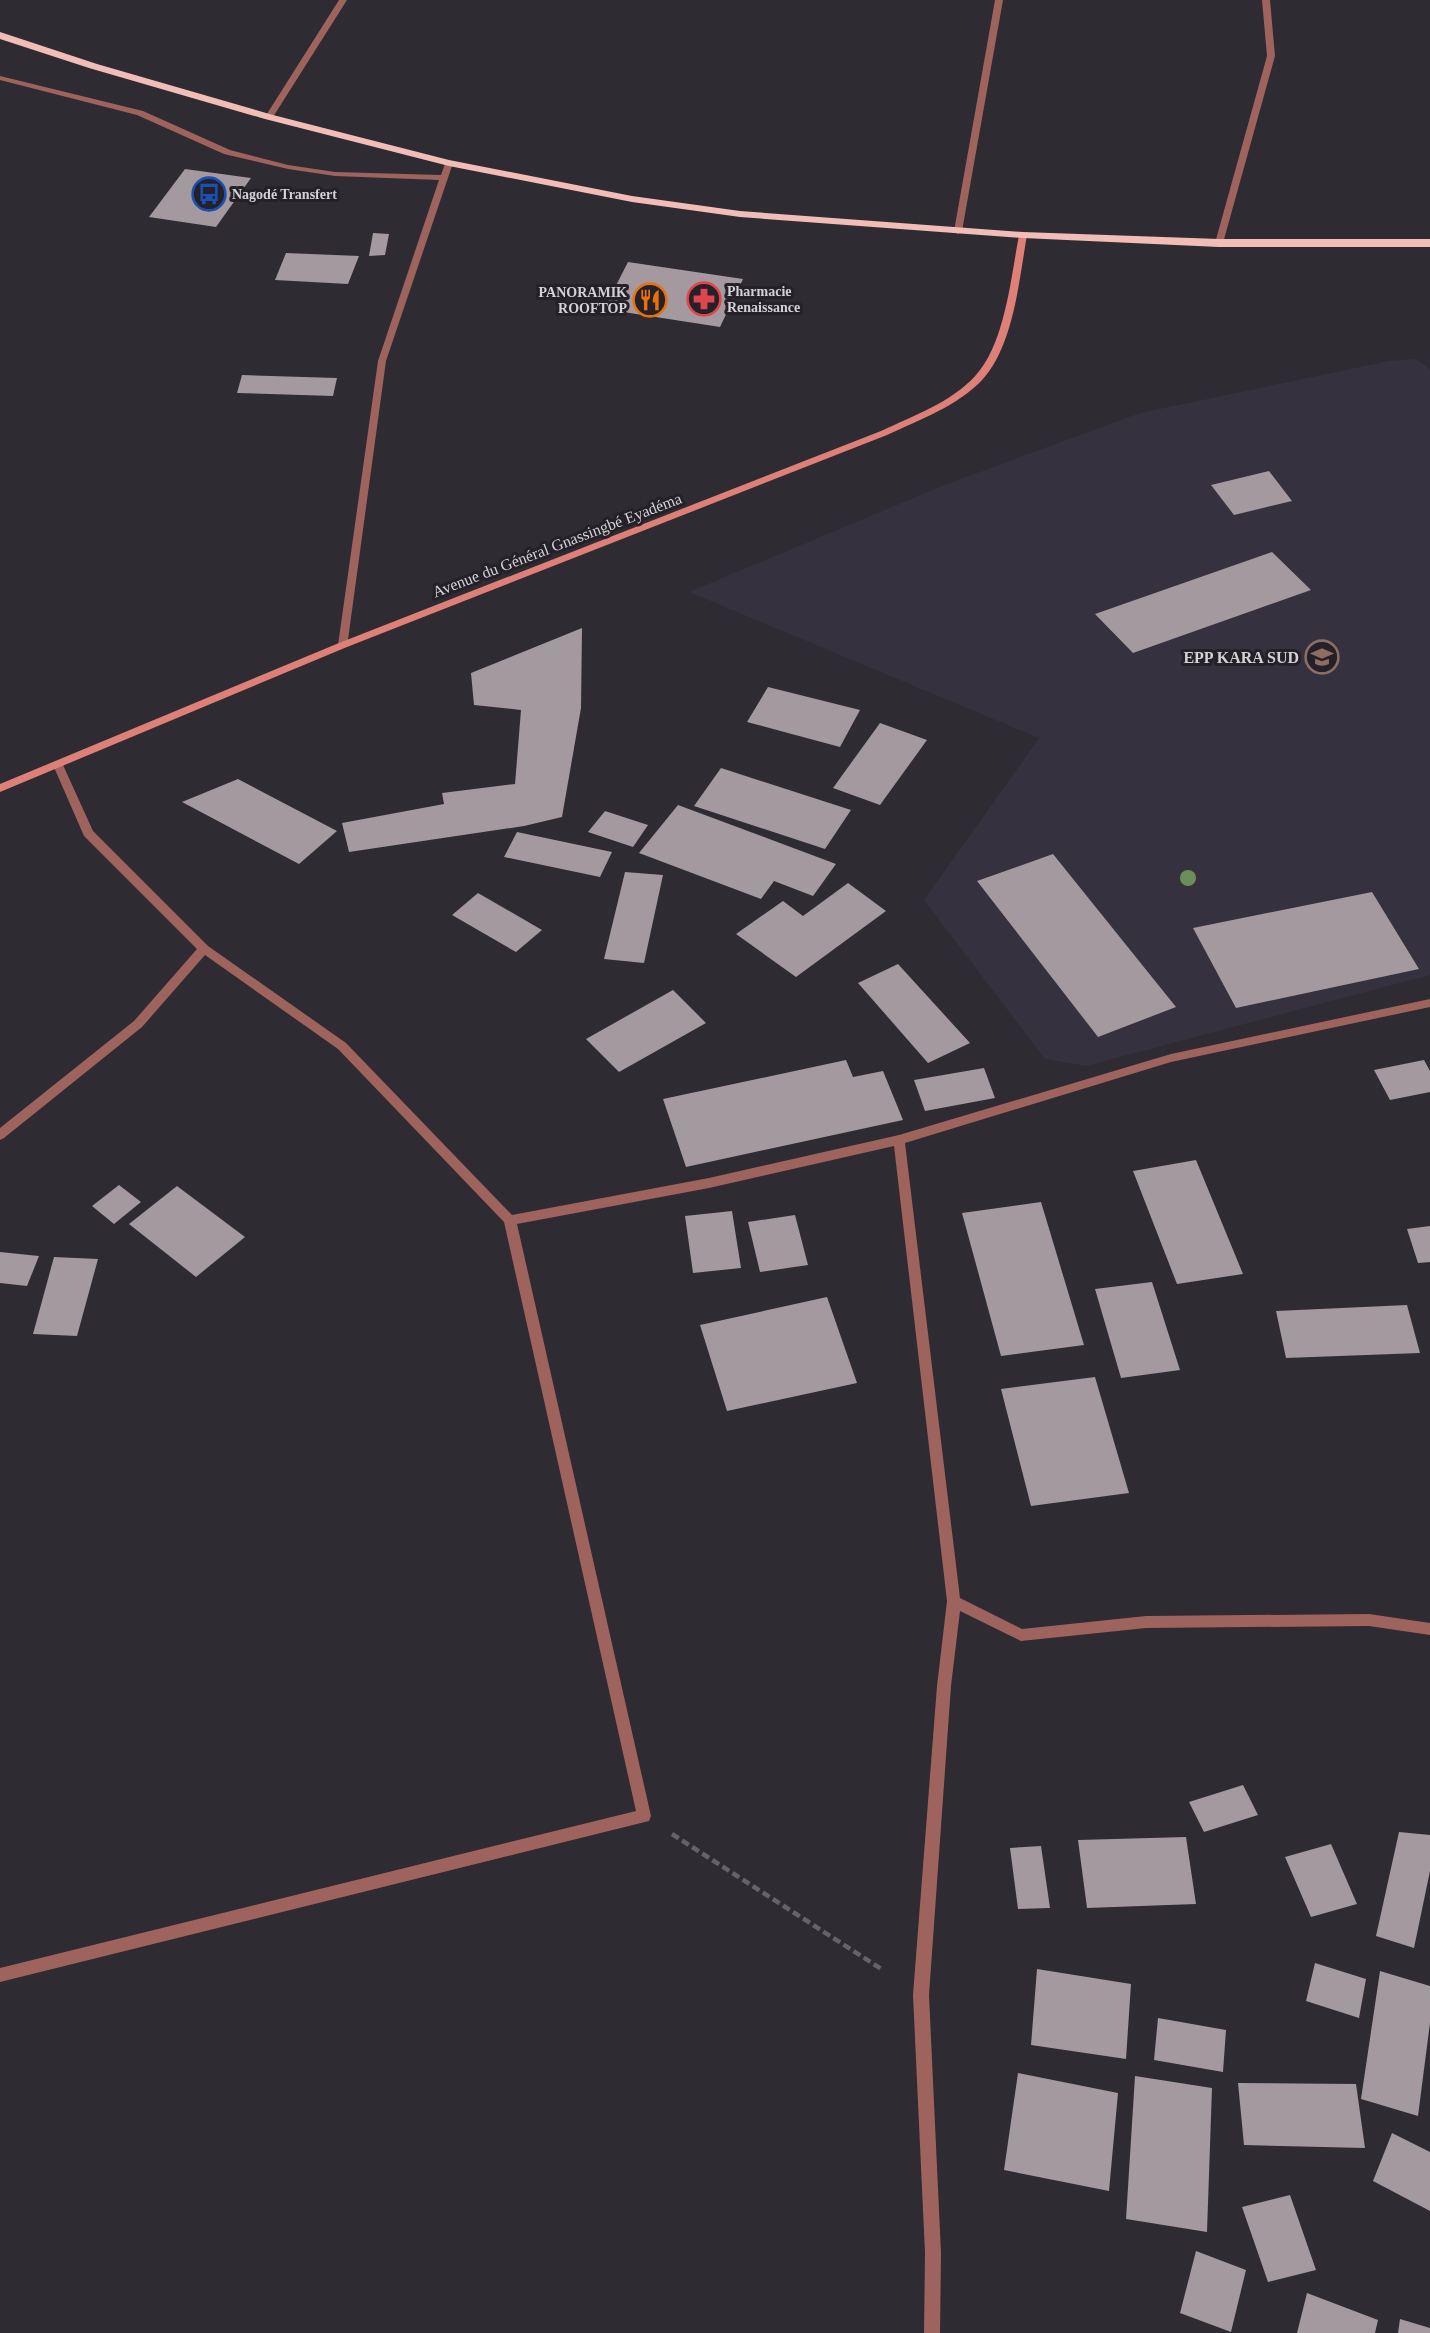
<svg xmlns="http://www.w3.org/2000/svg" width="1430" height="2333" viewBox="0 0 1430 2333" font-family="Georgia,serif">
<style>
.built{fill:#36313e}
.building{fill:#a3999e}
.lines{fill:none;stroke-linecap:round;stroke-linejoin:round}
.path{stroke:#656268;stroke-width:4.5;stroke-dasharray:8 4;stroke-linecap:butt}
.minor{fill:#9e635d;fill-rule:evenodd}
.secondary{fill:#de8077;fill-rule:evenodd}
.trunk{fill:#f2bdb7;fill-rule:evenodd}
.tree{fill:#6d8e5b}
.labels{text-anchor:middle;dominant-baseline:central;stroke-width:6;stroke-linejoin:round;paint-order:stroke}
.far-poi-label{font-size:14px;font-weight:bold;fill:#d4d2d6;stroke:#242128;text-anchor:start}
.street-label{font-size:16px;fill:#d4d2d6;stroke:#242128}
.poi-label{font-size:16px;font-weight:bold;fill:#d4d2d6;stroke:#242128;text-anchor:end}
</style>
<rect width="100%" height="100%" fill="#2e2b32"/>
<path class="built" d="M 1416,359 L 1430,369 L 1430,975 L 1086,1066 L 1045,1059 L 924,900 L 1039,738 L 689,592 L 947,484 L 1140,413 L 1389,361 Z"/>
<path class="building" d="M 185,169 L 251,178 L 216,227 L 149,217 Z
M 373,233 L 389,234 L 385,255 L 369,256 Z
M 286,253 L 359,256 L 348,284 L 275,280 Z
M 628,262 L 743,279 L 720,327 L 604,309 Z
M 242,375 L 337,378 L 333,396 L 237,393 Z
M 1269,471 L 1292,501 L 1234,515 L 1211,485 Z
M 1272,552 L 1311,590 L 1133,653 L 1095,614 Z
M 582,628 L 581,708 L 562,817 L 524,826 L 349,852 L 342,823 L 444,804 L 442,793 L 515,784 L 521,710 L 474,705 L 471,673 Z
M 768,687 L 860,710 L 840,747 L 747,722 Z
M 880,723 L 927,740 L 880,805 L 833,788 Z
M 721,768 L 851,810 L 825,849 L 694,806 Z
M 238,779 L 337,831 L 299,864 L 182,802 Z
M 678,805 L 836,864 L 813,896 L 774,881 L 761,899 L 639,853 Z
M 605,811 L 648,825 L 633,847 L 588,832 Z
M 517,832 L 612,852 L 600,877 L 504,857 Z
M 1053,854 L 1176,1007 L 1098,1037 L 977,881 Z
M 625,872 L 663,875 L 644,963 L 604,959 Z
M 848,883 L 886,911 L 796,977 L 736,934 L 783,901 L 803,916 Z
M 1372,892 L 1419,969 L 1236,1008 L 1193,928 Z
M 478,893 L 542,930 L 516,952 L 452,915 Z
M 898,964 L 970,1043 L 928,1063 L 858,983 Z
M 673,990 L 706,1023 L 619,1072 L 586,1039 Z
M 846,1060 L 853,1077 L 883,1071 L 903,1120 L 686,1167 L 663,1099 Z
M 1424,1060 L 1430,1071 L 1430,1092 L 1390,1100 L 1374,1070 Z
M 984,1068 L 995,1098 L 925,1111 L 914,1080 Z
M 1196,1160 L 1243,1274 L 1177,1284 L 1133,1171 Z
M 119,1185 L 141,1202 L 114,1224 L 92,1206 Z
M 177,1186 L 245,1237 L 196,1277 L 129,1224 Z
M 1041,1202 L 1084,1345 L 1001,1356 L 962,1213 Z
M 732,1211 L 741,1268 L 693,1273 L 685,1216 Z
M 795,1215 L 808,1265 L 760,1272 L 748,1222 Z
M 1430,1226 L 1430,1262 L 1418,1263 L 1407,1229 Z
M 0,1252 L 39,1256 L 27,1286 L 0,1283 Z
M 54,1257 L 98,1259 L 77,1336 L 33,1334 Z
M 1152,1282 L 1180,1370 L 1121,1378 L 1095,1289 Z
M 827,1297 L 857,1383 L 727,1411 L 700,1325 Z
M 1407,1305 L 1420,1353 L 1286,1358 L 1276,1311 Z
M 1095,1377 L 1129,1493 L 1031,1506 L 1001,1389 Z
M 1243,1785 L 1258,1815 L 1204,1832 L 1189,1802 Z
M 1399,1832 L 1430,1835 L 1430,1871 L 1414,1948 L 1376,1936 Z
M 1186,1837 L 1196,1904 L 1087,1908 L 1078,1840 Z
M 1331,1844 L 1357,1904 L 1311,1917 L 1285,1857 Z
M 1041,1846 L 1050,1908 L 1018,1909 L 1010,1848 Z
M 1315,1963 L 1366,1979 L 1359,2018 L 1306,2001 Z
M 1037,1969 L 1131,1984 L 1126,2059 L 1031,2045 Z
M 1380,1971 L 1430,1986 L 1430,2023 L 1418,2116 L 1361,2099 Z
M 1158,2018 L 1226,2030 L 1223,2072 L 1154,2060 Z
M 1018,2073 L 1118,2093 L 1109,2191 L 1004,2170 Z
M 1135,2076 L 1212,2088 L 1207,2232 L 1126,2219 Z
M 1238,2083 L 1356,2084 L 1365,2148 L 1244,2145 Z
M 1392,2133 L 1430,2152 L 1430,2211 L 1373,2181 Z
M 1290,2195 L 1316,2270 L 1268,2282 L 1242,2207 Z
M 1196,2251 L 1246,2270 L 1231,2332 L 1180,2313 Z
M 1307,2293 L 1378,2320 L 1375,2333 L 1297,2333 Z
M 1400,2319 L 1430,2328 L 1430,2333 L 1398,2333 Z"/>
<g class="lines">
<path class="path" d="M 672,1834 L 883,1970"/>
<path class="minor" d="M 339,0 L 347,0 L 273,117 L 266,119 L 265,117 Z
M 995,0 L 1003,0 L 962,231 L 958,234 L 954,231 Z
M 1262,0 L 1270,0 L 1275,56 L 1223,243 L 1219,246 L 1215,243 L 1267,56 Z
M 0,76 L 143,111 L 230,150 L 288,165 L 335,172 L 441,175 L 446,161 L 453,163 L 386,361 L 347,647 L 339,647 L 338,645 L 378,361 L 439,180 L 335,176 L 288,169 L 224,154 L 137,115 L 0,80 Z
M 58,761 L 63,765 L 93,831 L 208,946 L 346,1043 L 512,1215 L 709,1178 L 899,1135 L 1171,1054 L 1430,999 L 1430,1007 L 1171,1062 L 905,1143 L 960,1598 L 1022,1629 L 1146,1616 L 1369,1614 L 1430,1623 L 1430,1635 L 1369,1626 L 1146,1628 L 1021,1641 L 960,1611 L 951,1686 L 929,1995 L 941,2253 L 940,2333 L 924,2333 L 925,2253 L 913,1995 L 937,1686 L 947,1601 L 894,1146 L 709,1188 L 517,1224 L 651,1816 L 649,1821 L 0,1982 L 0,1968 L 636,1811 L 504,1222 L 338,1049 L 205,955 L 142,1027 L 4,1138 L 0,1140 L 0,1128 L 134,1021 L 197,949 L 84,836 L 53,765 Z"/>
<path class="secondary" d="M 1023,232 L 1027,235 C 1019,280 1014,344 983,379 C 958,406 919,420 887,435 L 347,647 L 0,792 L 0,784 L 339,643 L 881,431 C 913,416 952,402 976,375 C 1005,343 1011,277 1019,235 Z"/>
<path class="trunk" d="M 0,32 L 97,64 L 273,115 L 449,160 L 632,196 L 740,211 L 1023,232 L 1219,239 L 1430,239 L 1430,247 L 1219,247 L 1023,238 L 740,217 L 632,202 L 449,166 L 265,119 L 89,68 L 0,39 Z"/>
</g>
<circle class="tree" cx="1188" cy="878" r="8"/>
<defs>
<symbol id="bus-ring" viewBox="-11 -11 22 22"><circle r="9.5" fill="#242128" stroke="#1a4fb4" stroke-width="1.5"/><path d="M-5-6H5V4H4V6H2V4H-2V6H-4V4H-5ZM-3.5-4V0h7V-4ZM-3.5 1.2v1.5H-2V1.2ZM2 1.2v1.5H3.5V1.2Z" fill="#1a4fb4"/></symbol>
<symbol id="pharmacy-ring" viewBox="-11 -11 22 22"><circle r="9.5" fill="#242128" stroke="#e0444e" stroke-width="1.5"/><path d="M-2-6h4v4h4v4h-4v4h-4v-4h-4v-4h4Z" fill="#e0444e"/></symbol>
<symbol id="restaurant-ring" viewBox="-11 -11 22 22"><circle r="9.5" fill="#242128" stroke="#e8710a" stroke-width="1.5"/><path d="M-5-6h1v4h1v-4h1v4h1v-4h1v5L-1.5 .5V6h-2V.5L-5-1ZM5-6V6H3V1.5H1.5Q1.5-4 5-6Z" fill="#e8710a"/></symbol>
<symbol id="school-ring" viewBox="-11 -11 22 22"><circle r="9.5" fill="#242128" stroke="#8d6e63" stroke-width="1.5"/><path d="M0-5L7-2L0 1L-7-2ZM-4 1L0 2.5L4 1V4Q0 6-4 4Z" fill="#8d6e63"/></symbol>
</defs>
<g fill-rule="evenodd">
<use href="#bus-ring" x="190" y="175" width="38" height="38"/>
<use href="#pharmacy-ring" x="685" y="280" width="38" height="38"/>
<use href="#restaurant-ring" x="631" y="281" width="38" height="38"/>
<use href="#school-ring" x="1303" y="638" width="38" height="38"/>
</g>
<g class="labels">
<g class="far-poi-label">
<text x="232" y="194">Nagodé Transfert</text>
<text x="727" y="291">Pharmacie<tspan x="727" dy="16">Renaissance</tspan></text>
<text x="627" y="292" text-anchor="end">PANORAMIK<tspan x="627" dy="16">ROOFTOP</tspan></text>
</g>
<g class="street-label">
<text transform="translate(557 545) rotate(-21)">Avenue du Général Gnassingbé Eyadéma</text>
</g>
<g class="poi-label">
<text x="1299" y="657">EPP KARA SUD</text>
</g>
</g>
</svg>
